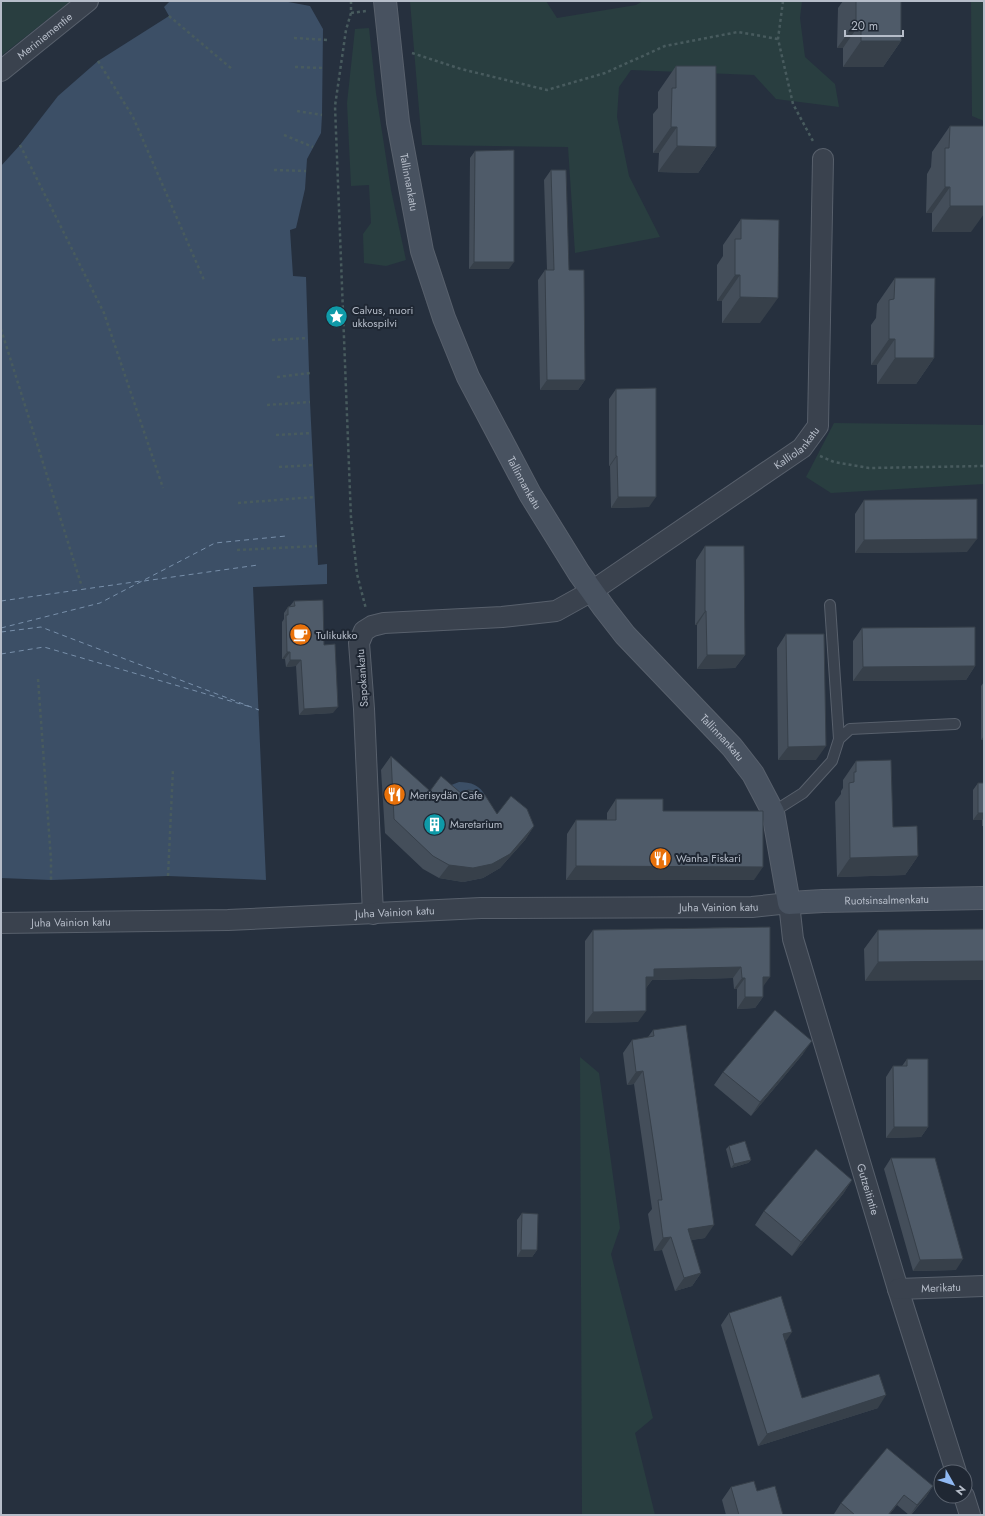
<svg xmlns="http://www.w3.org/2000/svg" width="985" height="1516" viewBox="0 0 985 1516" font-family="Jost,sans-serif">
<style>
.green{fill:#293e40}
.water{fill:#3c4f66}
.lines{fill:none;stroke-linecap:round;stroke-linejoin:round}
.ferry{stroke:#788faa;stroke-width:1;stroke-dasharray:5 4;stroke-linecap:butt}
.lane-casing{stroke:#58606c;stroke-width:12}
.street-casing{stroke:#58606c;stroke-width:22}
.secondary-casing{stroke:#58606c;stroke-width:24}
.path{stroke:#485b5e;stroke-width:2.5;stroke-dasharray:3 3;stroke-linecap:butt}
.lane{stroke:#3a424e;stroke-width:10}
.street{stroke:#3a424e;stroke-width:20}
.secondary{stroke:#485260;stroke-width:22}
.wall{fill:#444e5a}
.shaded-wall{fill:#37404a}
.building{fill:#4f5b69;stroke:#37404a}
.labels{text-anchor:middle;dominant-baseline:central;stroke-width:4;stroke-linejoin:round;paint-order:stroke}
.street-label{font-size:11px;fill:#b6bdc9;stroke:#1f2733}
.poi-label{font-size:11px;fill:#b6bdc9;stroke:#1f2733;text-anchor:start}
</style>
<rect width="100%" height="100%" fill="#26303e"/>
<path class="green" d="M 1,1 L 71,1 L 1,56 Z
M 410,1 L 546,1 L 557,18 L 636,5 L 643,1 L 802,1 L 800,18 L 805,57 L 835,84 L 839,107 L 776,99 L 754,75 L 631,70 L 619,87 L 617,117 L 629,176 L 660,237 L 575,253 L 568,147 L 422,145 Z
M 971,1 L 984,1 L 984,121 L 972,116 Z
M 369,28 L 376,93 L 391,190 L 406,260 L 386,266 L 364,263 L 363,234 L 371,223 L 369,185 L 351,186 L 347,103 L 355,29 Z
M 834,423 L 984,425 L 984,484 L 831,493 L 806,477 Z
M 580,1057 L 599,1073 L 620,1228 L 611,1254 L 653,1418 L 635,1433 L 655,1515 L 582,1515 Z"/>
<path class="water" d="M 170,1 L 283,1 L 310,6 L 323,29 L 322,115 L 321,133 L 307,159 L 305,189 L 296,228 L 290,230 L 293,276 L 306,277 L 310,402 L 318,565 L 327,564 L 327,584 L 253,587 L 266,880 L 168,876 L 51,880 L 1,878 L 1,166 L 20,145 L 58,96 L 98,61 L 169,16 L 164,7 Z
M 459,782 C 471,782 480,785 486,797 L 473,803 L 441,789 Z"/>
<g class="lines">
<path class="ferry" d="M 144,581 L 258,565
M 1,601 L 141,581
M 1,628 L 100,603 L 215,543 L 286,536
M 1,632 L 41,627 L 259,710
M 1,654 L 44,647 L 251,707"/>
<defs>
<path id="lane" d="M 839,739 L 850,729 L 955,724
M 773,812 L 803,793 L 832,761 L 839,739 L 830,605"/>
<g id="street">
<path id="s1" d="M 1,71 L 88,1"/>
<path id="s2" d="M 373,914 L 364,709 L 359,643 L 364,631 L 372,626 L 384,623 L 502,617 L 556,611 L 592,591 L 802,448 L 818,426 L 823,159"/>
<path id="s3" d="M 1,923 L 228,920 L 481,908 L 752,907 L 789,903 L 793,939 L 898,1289 L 956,1472"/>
<path id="s4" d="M 898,1289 L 984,1286"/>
<path d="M 964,1496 L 970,1515"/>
</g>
<g id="secondary">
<path id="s5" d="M 385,1 L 398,122 L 422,251 L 444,318 L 468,377 L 530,494 L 579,573 L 604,608 L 625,635 L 732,747 L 753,774 L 773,812 L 789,903 L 823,901 L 984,898"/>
</g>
</defs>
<use href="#lane" class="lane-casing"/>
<use href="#street" class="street-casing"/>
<use href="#secondary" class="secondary-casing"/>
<path class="path" d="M 351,1 L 351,13 L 346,30 L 335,106 L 351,518 L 357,574 L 366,609
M 783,1 L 778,39 L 793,104 L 814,143
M 351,13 L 366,11
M 169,16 L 232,69
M 294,38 L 328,40
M 412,53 L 461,69 L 547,90 L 605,73 L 665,46 L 738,32 L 778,39
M 98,61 L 133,117 L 204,280
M 295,67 L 323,68
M 297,111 L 322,115
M 284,135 L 313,147
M 20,145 L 104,313 L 163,488
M 274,170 L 306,171
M 1,329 L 82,587
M 272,340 L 308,338
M 277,377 L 310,373
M 267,405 L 310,402
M 276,435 L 312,433
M 820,456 L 834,462 L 869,468 L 984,466
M 279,467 L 314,465
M 238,503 L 315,497
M 237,550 L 317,546
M 38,679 L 51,860 L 51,880
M 168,876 L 173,769"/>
<use href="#lane" class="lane"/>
<use href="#street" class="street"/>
<use href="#secondary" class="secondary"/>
</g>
<path class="wall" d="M 843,1 L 901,1 L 901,41 L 883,67 L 843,67 L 843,48 L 837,48 L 838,8 Z
M 676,66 L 716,147 L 698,173 L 658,172 L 659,153 L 653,153 L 653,114 L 658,108 L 658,92 Z
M 950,126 L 971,232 L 932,232 L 932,213 L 926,213 L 927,174 L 931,167 L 932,152 Z
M 475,151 L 509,269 L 469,269 L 470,158 Z
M 551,170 L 569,270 L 585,380 L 578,390 L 540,390 L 538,280 L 545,270 L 547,270 L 544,180 Z
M 741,219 L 760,323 L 722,323 L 722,301 L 717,301 L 717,265 L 723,256 L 723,245 Z
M 895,278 L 934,358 L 916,384 L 877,384 L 877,365 L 871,365 L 871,325 L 876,318 L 877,304 Z
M 616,389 L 649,507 L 611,508 L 610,466 L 609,466 L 609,399 Z
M 864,500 L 967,552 L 855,553 L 855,514 Z
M 705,546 L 745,655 L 735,668 L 697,669 L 697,625 L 695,625 L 696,560 Z
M 294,601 L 324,645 L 333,713 L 299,715 L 296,666 L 286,667 L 285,659 L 282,659 L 282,622 L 284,619 L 284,613 L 288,607 L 290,606 Z
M 862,628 L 975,666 L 966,680 L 853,681 L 853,641 Z
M 786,634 L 816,760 L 778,760 L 777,648 Z
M 984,682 L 984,740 L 981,740 L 981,686 Z
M 391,756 L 430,791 L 462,794 L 497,814 L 534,826 L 525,840 L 500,868 L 483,878 L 463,882 L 439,878 L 423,869 L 385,833 L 381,770 Z
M 856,761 L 893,827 L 918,856 L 905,875 L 837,877 L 835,802 L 841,794 L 841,791 L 843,788 L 843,780 Z
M 978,783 L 984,783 L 984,826 L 982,826 L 982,820 L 973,820 L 973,790 Z
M 616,799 L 663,811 L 754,880 L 566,880 L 567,834 L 576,820 L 607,820 L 607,813 Z
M 770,927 L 763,988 L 763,997 L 755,1008 L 737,1009 L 737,989 L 734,989 L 733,978 L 652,980 L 646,988 L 638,1022 L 585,1023 L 585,941 L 593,930 Z
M 984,929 L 865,981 L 864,949 L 878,930 Z
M 653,1030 L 705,1238 L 691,1240 L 701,1273 L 692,1286 L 675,1291 L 662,1250 L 654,1251 L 648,1214 L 652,1209 L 634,1084 L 627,1085 L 623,1053 L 632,1040 L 648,1037 Z
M 803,1054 L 751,1116 L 714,1085 L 723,1072 Z
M 907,1059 L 928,1127 L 921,1137 L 886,1138 L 886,1077 L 893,1066 L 902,1066 Z
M 729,1146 L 751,1160 L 748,1163 L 731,1168 L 726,1149 Z
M 891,1158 L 956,1270 L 913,1271 L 884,1169 Z
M 852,1180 L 843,1194 L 792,1256 L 755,1225 L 764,1211 Z
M 522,1213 L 537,1250 L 532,1257 L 517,1257 L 517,1220 Z
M 729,1313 L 785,1342 L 802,1398 L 878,1408 L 758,1446 L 721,1325 Z
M 933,1486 L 926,1497 L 911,1515 L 909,1515 L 897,1505 L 889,1515 L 835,1515 L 834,1514 L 841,1503 Z
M 731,1487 L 757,1491 L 783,1515 L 726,1515 L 722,1500 Z"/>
<path class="shaded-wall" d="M 856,22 L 861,22 L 843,48 L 837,48 Z
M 861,41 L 901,41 L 883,67 L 843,67 Z
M 671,127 L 677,127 L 659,153 L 653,153 Z
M 677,146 L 716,147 L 698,173 L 658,172 Z
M 945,187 L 950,187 L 932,213 L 926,213 Z
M 950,206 L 984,206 L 984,214 L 971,232 L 932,232 Z
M 474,262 L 514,262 L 509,269 L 469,269 Z
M 735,275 L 740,275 L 722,301 L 717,301 Z
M 740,297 L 778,298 L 760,323 L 722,323 Z
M 889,339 L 895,339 L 877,365 L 871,365 Z
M 895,358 L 934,358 L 916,384 L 877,384 Z
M 547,380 L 585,380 L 578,390 L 540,390 Z
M 616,456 L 617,456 L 610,466 L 609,466 Z
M 618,497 L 656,497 L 649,507 L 611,508 Z
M 977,539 L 967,552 L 855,553 L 864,540 Z
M 705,611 L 706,611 L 697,625 L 695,625 Z
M 287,652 L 290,652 L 285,659 L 282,659 Z
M 707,655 L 745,655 L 735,668 L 697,669 Z
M 290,660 L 301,660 L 296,666 L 286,667 Z
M 975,666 L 966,680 L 853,681 L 863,667 Z
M 338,707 L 333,713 L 299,715 L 304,709 Z
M 984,736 L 984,740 L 981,740 Z
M 826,746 L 816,760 L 778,760 L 788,747 Z
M 978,813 L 984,813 L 984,818 L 982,820 L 973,820 Z
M 534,826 L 525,840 L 500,868 L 483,878 L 463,882 L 439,878 L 449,865 Z
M 918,856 L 905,875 L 837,877 L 850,858 Z
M 576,866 L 763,867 L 754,880 L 566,880 Z
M 984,961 L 984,980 L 865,981 L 878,962 Z
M 741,967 L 733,978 L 652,980 L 646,988 L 638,988 L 646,977 L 654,969 Z
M 763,977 L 770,977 L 762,988 Z
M 742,978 L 745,978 L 737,989 L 734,989 Z
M 745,997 L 763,997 L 755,1008 L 737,1009 Z
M 646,1011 L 638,1022 L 585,1023 L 593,1012 Z
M 812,1041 L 803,1054 L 751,1116 L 760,1102 Z
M 643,1071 L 634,1084 L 627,1085 L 636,1072 Z
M 894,1127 L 928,1127 L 921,1137 L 886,1138 Z
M 751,1160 L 748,1163 L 731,1168 L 734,1164 Z
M 852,1180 L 843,1194 L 792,1256 L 801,1242 Z
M 714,1225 L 705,1238 L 679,1242 L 688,1229 Z
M 671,1237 L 662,1250 L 654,1251 L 663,1238 Z
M 521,1250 L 537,1250 L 532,1257 L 517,1257 Z
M 963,1259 L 956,1270 L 913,1271 L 920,1260 Z
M 701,1273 L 692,1286 L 675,1291 L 684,1278 Z
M 792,1332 L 784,1344 L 783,1334 Z
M 886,1395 L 878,1408 L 758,1446 L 767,1434 Z
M 933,1486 L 926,1497 L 910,1515 L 917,1505 Z
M 904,1495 L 897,1505 L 889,1515 L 888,1515 Z"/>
<path class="building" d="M 856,1 L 901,1 L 901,41 L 861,41 L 861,22 L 856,22 Z
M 676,66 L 716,66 L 716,147 L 677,146 L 677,127 L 671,127 L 672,88 L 676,88 Z
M 950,126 L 984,126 L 984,206 L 950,206 L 950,187 L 945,187 L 945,148 L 949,148 Z
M 514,150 L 514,262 L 474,262 L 475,151 Z
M 551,170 L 566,170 L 569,270 L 584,270 L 585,380 L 547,380 L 545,270 L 554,270 Z
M 741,219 L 779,220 L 778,298 L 740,297 L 740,275 L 735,275 L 735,239 L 741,239 Z
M 895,278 L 935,278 L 934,358 L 895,358 L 895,339 L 889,339 L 889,300 L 894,299 Z
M 656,388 L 656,497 L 618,497 L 617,456 L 616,456 L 616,389 Z
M 977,499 L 977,539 L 864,540 L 864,500 Z
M 705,546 L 744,546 L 745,655 L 707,655 L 706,611 L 705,611 Z
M 323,600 L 324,645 L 335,644 L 338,707 L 304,709 L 301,660 L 290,660 L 290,652 L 287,652 L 286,615 L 288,615 L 288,607 L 295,606 L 294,601 Z
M 975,627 L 975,666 L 863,667 L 862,628 Z
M 786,634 L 824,634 L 826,746 L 788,747 Z
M 391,756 L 430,791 L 441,776 L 462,794 L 468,790 L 477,791 L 485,795 L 497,814 L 511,796 L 527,809 L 534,826 L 510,854 L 492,864 L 473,868 L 449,865 L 433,856 L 394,819 Z
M 891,760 L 893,827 L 917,826 L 918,856 L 850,858 L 849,783 L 854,782 L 854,772 L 856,772 L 856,761 Z
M 978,783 L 984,783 L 984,813 L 978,813 Z
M 616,799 L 663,799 L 663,811 L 763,811 L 763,867 L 576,866 L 576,820 L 616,820 Z
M 770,927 L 770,977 L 763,977 L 763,997 L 745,997 L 745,978 L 742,978 L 741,967 L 654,969 L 654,977 L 646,977 L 646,1011 L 593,1012 L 593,930 Z
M 984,929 L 984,961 L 878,962 L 878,930 Z
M 775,1010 L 812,1041 L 760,1102 L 723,1072 Z
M 686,1025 L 714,1225 L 688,1229 L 701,1273 L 684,1278 L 671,1237 L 663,1238 L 658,1200 L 662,1200 L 643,1071 L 636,1072 L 632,1040 L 654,1036 L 653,1030 Z
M 907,1059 L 928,1059 L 928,1127 L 894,1127 L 893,1066 L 907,1066 Z
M 745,1141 L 751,1160 L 734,1164 L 729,1146 Z
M 816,1149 L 852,1180 L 801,1242 L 764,1211 Z
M 891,1158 L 935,1158 L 963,1259 L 920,1260 Z
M 522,1213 L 538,1214 L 537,1250 L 521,1250 Z
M 781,1296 L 792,1332 L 783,1334 L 802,1398 L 879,1374 L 886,1395 L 767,1434 L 729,1313 Z
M 887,1448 L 933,1486 L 917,1505 L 904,1495 L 888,1515 L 855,1515 L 841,1503 Z
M 754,1481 L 757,1491 L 775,1486 L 783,1515 L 739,1515 L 731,1487 Z"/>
<defs>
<symbol id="sight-disc" viewBox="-11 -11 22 22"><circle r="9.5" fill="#0f9aa8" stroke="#1f2733"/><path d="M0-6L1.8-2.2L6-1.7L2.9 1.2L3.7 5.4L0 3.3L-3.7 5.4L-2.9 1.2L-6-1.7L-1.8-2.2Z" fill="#fff"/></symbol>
<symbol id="cafe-disc" viewBox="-11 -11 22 22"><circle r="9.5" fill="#e8710a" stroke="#1f2733"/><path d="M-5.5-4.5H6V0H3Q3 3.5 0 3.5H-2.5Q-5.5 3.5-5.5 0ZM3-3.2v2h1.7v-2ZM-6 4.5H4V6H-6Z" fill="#fff"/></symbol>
<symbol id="restaurant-disc" viewBox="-11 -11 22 22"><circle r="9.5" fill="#e8710a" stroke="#1f2733"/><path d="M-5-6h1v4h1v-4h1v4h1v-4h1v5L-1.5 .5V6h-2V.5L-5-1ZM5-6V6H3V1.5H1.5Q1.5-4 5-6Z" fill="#fff"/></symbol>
<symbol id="building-disc" viewBox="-11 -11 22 22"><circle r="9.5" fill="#0f9aa8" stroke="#1f2733"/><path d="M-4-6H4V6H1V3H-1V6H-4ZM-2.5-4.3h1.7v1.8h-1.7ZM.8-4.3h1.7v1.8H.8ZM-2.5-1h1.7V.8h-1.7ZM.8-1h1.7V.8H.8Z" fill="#fff"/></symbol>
</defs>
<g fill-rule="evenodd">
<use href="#sight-disc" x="324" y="304" width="25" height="25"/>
<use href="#cafe-disc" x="288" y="622" width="25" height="25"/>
<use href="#restaurant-disc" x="382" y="782" width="25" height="25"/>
<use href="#building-disc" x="422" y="812" width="25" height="25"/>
<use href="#restaurant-disc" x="648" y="846" width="25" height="25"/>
</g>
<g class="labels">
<g class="street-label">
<text stroke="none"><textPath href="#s1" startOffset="56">Meriniementie</textPath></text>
<text stroke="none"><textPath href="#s5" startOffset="183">Tallinnankatu</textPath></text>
<text stroke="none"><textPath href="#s2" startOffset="770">Kalliolankatu</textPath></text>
<text stroke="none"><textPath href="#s5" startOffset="507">Tallinnankatu</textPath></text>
<text transform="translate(362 678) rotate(-94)">Sapokankatu</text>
<text stroke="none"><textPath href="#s5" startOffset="831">Tallinnankatu</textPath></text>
<text stroke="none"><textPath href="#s5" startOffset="1112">Ruotsinsalmenkatu</textPath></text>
<text stroke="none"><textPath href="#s3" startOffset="718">Juha Vainion katu</textPath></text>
<text stroke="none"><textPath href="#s3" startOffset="394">Juha Vainion katu</textPath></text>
<text stroke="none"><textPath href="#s3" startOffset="70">Juha Vainion katu</textPath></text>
<text stroke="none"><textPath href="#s3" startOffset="1086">Gutzeitintie</textPath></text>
<text stroke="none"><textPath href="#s4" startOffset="43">Merikatu</textPath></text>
</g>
<g class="poi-label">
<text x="352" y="310">Calvus, nuori<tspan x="352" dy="13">ukkospilvi</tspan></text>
<text x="316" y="635">Tulikukko</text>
<text x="410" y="795">Merisydän Cafe</text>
<text x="450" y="824">Maretarium</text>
<text x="676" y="858">Wanha Fiskari</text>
</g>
</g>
<rect width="985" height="1516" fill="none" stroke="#b6bdc9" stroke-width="4"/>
<g transform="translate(953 1484) rotate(129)"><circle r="19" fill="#1f2733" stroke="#5b636f"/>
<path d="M0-3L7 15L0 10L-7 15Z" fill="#90b9f3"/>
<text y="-6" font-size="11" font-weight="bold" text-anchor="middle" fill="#b6bdc9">N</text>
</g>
<path d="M845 30v6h58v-6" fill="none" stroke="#b6bdc9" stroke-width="2"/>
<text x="851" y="30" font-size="12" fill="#b6bdc9" stroke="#1f2733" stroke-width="3" paint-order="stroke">20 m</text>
</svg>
